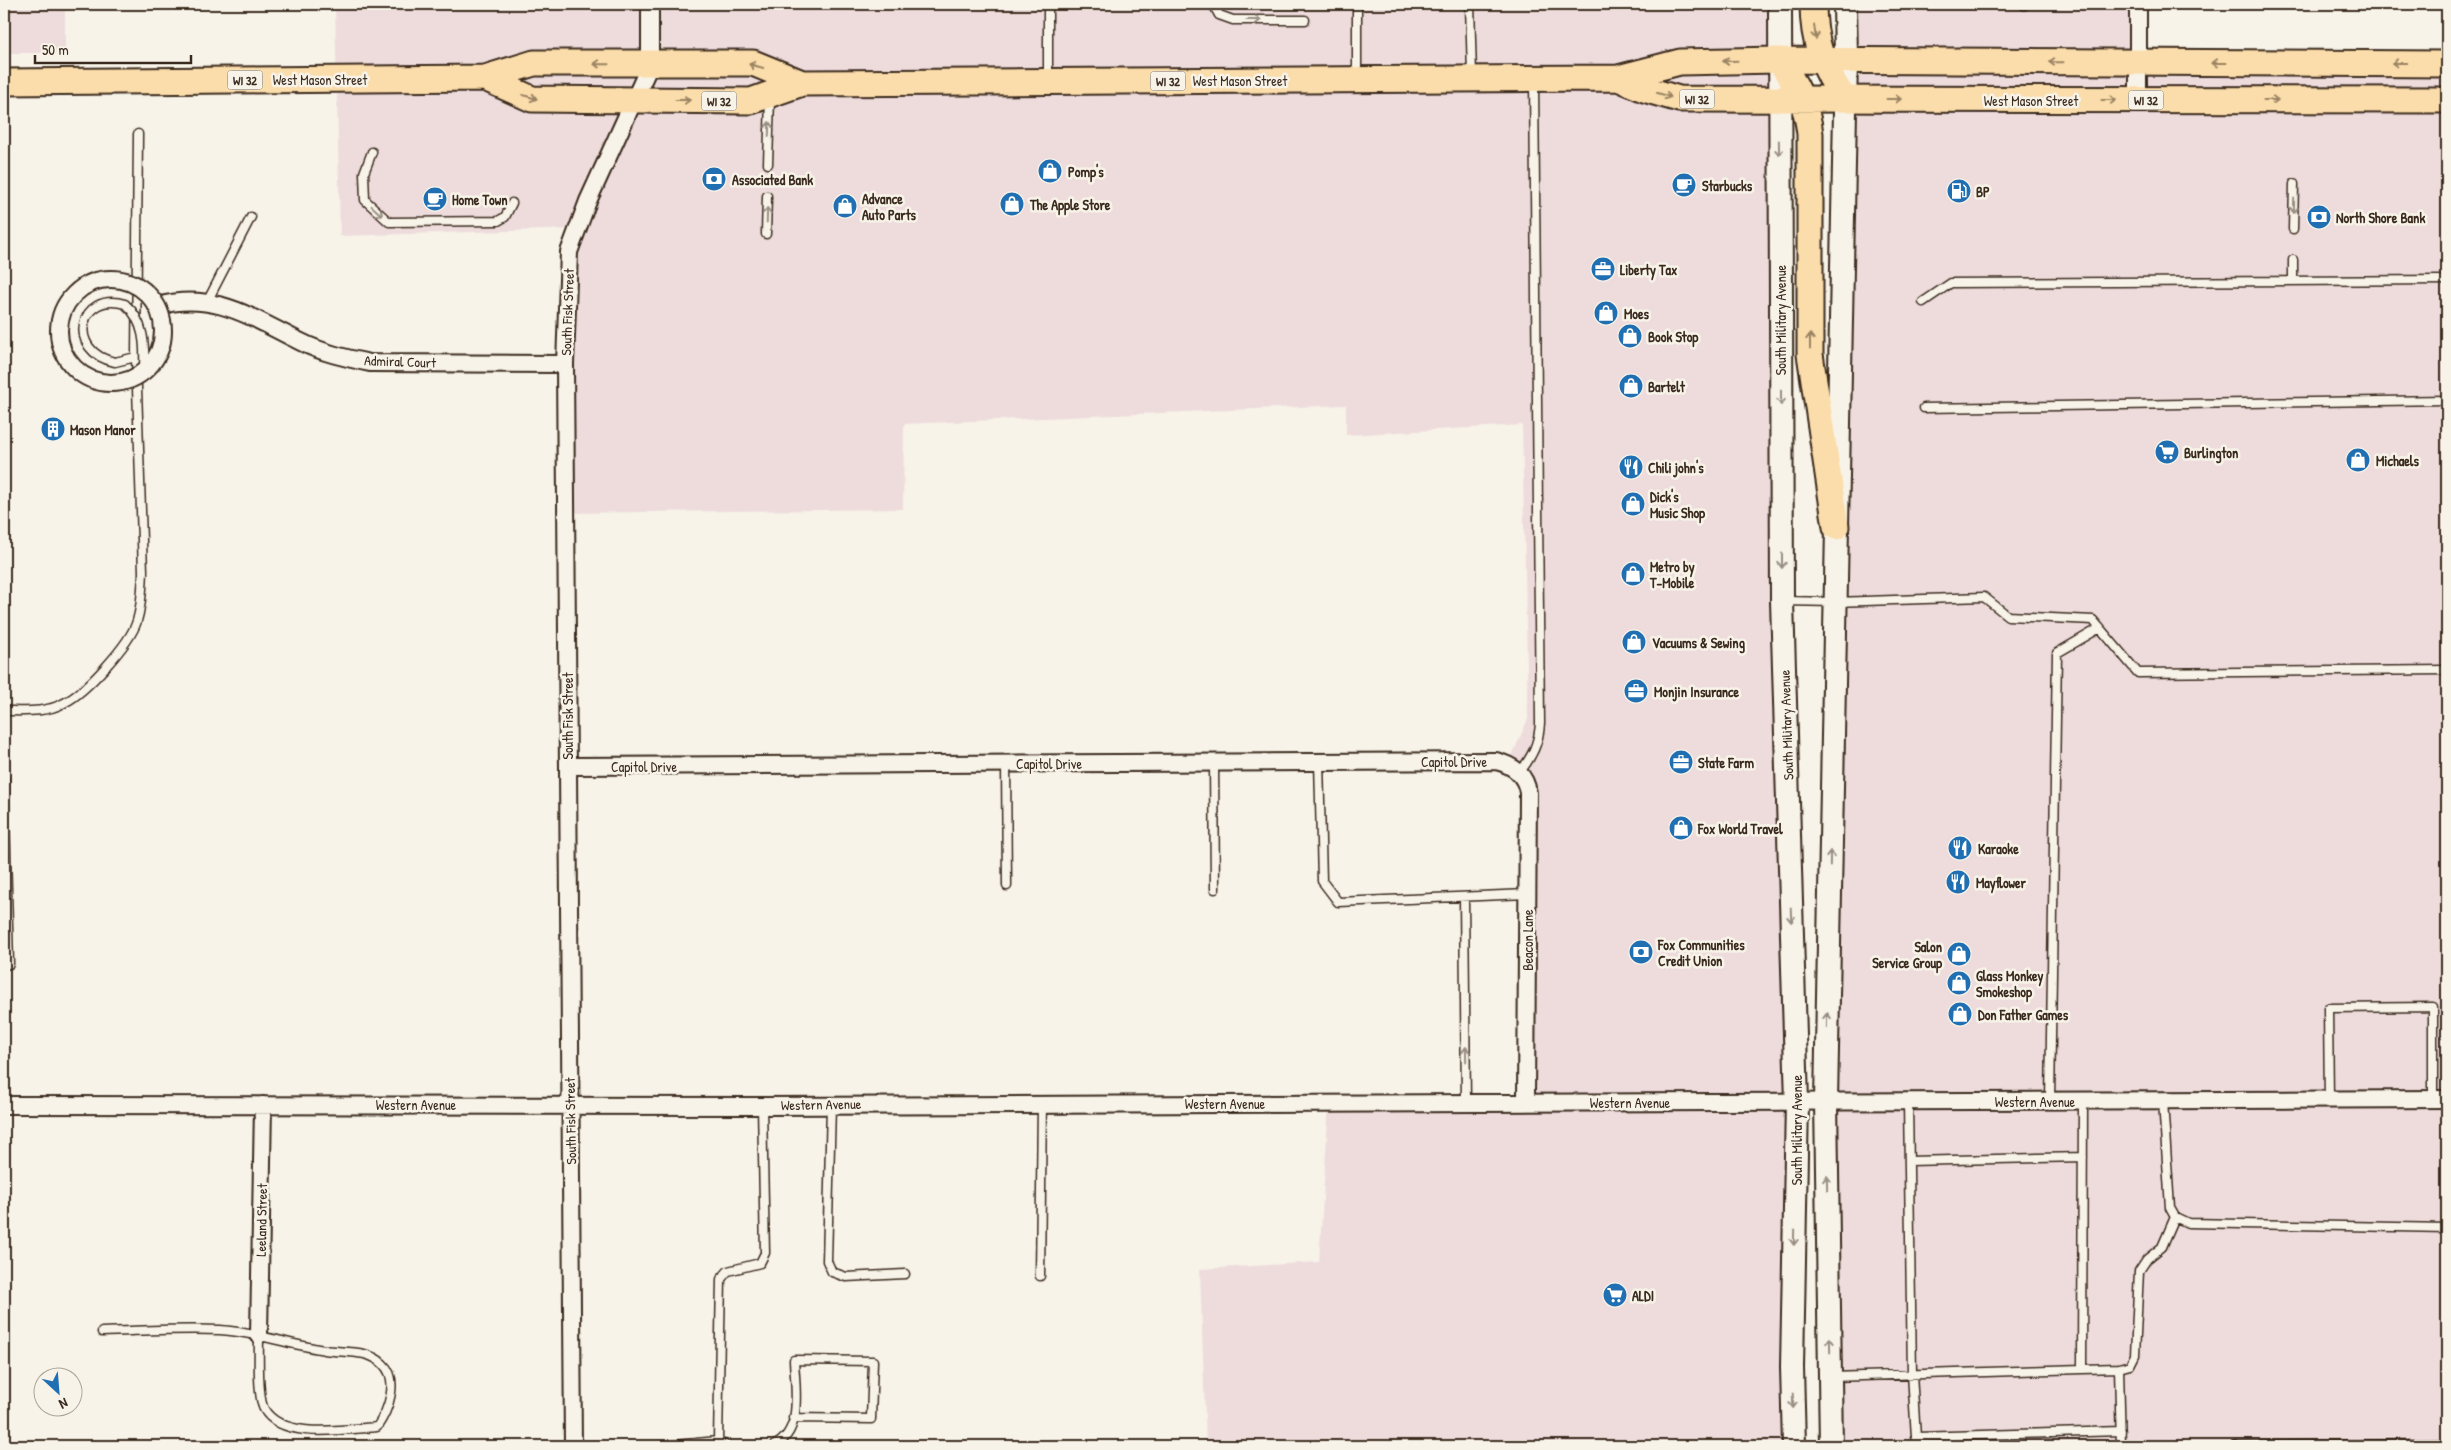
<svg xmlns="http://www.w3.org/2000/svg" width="2451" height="1450" viewBox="0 0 2451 1450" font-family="'Patrick Hand',sans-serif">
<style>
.built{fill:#eedcdd}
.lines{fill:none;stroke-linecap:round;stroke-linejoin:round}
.lane-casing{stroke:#3b2a1e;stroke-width:11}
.street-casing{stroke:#3b2a1e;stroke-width:20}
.secondary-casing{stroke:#3b2a1e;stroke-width:26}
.primary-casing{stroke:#3b2a1e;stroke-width:29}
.lane{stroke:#f7f3e8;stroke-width:8}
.street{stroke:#f7f3e8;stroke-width:16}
.secondary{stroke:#f7f3e8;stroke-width:22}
.primary{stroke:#fbddab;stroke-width:25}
.lane-bridge-casing{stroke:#3b2a1e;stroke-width:11;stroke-linecap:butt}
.street-bridge-casing{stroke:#3b2a1e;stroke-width:20;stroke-linecap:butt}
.lane-bridge{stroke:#f7f3e8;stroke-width:8}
.street-bridge{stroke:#f7f3e8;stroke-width:16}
.oneway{stroke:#998e83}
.oneway2{stroke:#9b8464}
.labels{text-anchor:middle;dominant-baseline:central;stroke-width:5;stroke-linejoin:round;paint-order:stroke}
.shield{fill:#f7f3e8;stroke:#73665b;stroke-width:1}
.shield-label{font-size:12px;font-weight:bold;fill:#3b2a1e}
.street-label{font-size:14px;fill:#3b2a1e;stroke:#f7f3e8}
.poi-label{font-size:14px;font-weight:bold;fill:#3b2a1e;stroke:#f7f3e8;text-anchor:start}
</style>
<rect width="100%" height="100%" fill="#f7f3e8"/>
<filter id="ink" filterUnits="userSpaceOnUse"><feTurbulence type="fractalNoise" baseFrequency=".02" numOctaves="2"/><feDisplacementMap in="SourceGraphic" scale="10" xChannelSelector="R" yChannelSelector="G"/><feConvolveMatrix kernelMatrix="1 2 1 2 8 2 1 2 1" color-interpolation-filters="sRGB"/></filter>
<g filter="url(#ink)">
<path class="built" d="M 4,4 L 65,4 L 65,53 L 4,53 Z
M 335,4 L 1780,4 L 1794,1446 L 1206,1446 L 1200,1269 L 1319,1262 L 1329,1103 L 1526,1102 L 1528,793 L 1508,765 L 1528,719 L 1522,425 L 1346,435 L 1346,405 L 904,424 L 903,509 L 566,513 L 577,229 L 340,236 Z
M 1845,4 L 2138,4 L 2138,76 L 2447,78 L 2447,1446 L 1831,1446 Z"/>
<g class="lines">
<defs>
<path id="lane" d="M 1213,4 L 1219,15 L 1233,20 L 1305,20
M 1470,4 L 1472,75
M 2024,5 L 2026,4
M 1357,77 L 1357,4
M 1048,79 L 1048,4
M 372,152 L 364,173 L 365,200 L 389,222 L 498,221 L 505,217 L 512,203
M 768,164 L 770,98
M 2293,229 L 2294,184
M 766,234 L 767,196
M 2293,260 L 2293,281
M 207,302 L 251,217
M 1923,302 L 1951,283 L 2447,280
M 115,362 L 136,357
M 1924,408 L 2447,400
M 1783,601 L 1835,602 L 1984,597 L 2008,616 L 2093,620 L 2138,673 L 2447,670
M 4,711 C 24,711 46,713 64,703 C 85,693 130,644 137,621 C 142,605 142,589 143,572 L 136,357 L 138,134
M 1319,761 L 1322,881 L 1338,902 L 1527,894
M 1214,762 L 1215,889
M 1006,763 L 1007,886
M 1519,773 C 1532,757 1539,743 1540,723 L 1534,81
M 4,778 L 9,964 L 4,965
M 1464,897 L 1466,1102
M 2329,1100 L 2328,1008 L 2433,1007 L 2433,1099
M 2050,1101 L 2057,653 L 2100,628
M 2083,1101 L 2082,1369 L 2119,1368 L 2121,1446
M 2163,1101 L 2170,1208 L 2175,1217 L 2188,1223 L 2447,1228
M 1908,1102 L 1912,1374 L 1916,1437 L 2121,1431
M 831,1106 L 827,1261 L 832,1272 L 846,1277 L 905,1274
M 1909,1161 L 2083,1157
M 1040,1276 L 1042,1103
M 102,1332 C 141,1331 181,1328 220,1330 C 256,1332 290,1345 325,1350 C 344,1353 368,1349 383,1364 C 400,1380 388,1411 377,1427 C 347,1429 282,1441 264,1409 C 257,1396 259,1351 259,1335
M 2119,1368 L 2130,1365 L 2135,1355 L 2139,1271 L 2147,1259 L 2162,1247 L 2175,1217
M 1832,1377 L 2082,1369
M 718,1441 L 727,1446
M 663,1446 L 718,1441 L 721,1279 L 728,1271 L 760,1263 L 765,1253 L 762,1106
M 773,1446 C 804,1433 795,1387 794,1360 L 873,1361 L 871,1419 L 793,1418
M 2235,1446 L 2447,1444"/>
<path id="street" d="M 2138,4 L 2138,100
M 157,306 C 214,290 252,318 301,342 C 323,353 346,358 370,363 L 565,364
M 568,766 L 1496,761 C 1513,765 1526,775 1528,793 L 1526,1102
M 4,1105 L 762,1106 L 2447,1099
M 259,1335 L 263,1105
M 573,1446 L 565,364 L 569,252 L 588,201 L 650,65 L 650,4"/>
<path id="secondary" d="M 1780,4 L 1782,601 L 1797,1102 L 1792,1367 L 1794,1446
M 1831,1446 L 1826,1101 L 1846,59 L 1845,4"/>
<path id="primary" d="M 1813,4 C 1813,41 1823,70 1845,99
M 1778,60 C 1796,83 1807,105 1810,134 L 1810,354 L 1836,527
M 485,78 L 532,99 L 751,101 L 802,83 L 1618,78 L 1680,62 L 1778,60 L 2447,64
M 1618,78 L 1644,89 L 1679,99 L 2447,100
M 4,82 L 485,78 L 534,63 L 753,63 L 802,83"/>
</defs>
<use href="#lane" class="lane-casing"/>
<use href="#street" class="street-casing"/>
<use href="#secondary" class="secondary-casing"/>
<use href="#primary" class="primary-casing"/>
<use href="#lane" class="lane"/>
<use href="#street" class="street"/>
<use href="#secondary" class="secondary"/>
<use href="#primary" class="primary"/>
<defs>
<path id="lane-bridge" d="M 115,362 C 65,352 79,290 125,304 C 145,321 145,346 144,371"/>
<path id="street-bridge" d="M59 331a52 52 0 1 1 104 0a52 52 0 1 1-104 0Z"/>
</defs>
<use href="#lane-bridge" class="lane-bridge-casing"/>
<use href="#street-bridge" class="street-bridge-casing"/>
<use href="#lane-bridge" class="lane-bridge"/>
<use href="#street-bridge" class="street-bridge"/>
</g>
<defs><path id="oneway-shaft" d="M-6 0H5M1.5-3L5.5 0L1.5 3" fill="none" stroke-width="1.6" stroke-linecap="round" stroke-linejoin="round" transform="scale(1.25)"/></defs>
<g class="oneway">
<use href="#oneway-shaft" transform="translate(1254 20)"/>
<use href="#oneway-shaft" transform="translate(769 129) rotate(-88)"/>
<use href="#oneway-shaft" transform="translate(1779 148) rotate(89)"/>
<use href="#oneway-shaft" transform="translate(2294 206) rotate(91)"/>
<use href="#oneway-shaft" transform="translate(377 211) rotate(43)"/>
<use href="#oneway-shaft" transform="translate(767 215) rotate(-88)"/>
<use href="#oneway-shaft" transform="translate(1781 398) rotate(90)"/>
<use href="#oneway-shaft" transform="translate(1782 561) rotate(90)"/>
<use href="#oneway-shaft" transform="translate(1830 858) rotate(-89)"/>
<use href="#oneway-shaft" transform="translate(1791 915) rotate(88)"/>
<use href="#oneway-shaft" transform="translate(1827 1020) rotate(-89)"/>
<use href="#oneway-shaft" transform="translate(1466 1054) rotate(-91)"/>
<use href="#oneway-shaft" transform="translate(1827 1183) rotate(-91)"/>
<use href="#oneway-shaft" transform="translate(1794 1238) rotate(91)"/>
<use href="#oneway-shaft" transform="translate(1830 1345) rotate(-91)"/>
<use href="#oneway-shaft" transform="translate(1793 1401) rotate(88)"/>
</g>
<g class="oneway2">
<use href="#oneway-shaft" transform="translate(1815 32) rotate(83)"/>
<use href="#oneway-shaft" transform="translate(1730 61) rotate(178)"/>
<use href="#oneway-shaft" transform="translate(2056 62) rotate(-179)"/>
<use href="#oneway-shaft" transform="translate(2219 63) rotate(-180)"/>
<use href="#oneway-shaft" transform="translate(2399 63) rotate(-180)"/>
<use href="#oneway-shaft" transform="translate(601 64) rotate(-179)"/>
<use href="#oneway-shaft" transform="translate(756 66) rotate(-164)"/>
<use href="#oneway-shaft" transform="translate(1664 95) rotate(17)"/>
<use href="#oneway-shaft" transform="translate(530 97) rotate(16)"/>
<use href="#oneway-shaft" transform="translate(1894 99)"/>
<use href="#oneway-shaft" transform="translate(683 100)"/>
<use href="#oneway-shaft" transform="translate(2109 100)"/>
<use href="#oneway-shaft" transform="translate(2271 100)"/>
<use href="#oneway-shaft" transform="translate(1810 341) rotate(-90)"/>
</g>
</g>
<defs>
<symbol id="shop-disc" viewBox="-11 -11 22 22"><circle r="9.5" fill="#1f6fb2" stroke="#f7f3e8"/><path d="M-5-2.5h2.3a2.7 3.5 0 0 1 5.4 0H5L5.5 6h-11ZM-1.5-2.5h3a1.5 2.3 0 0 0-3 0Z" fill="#fff"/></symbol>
<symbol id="bank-disc" viewBox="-11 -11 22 22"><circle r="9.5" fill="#1f6fb2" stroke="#f7f3e8"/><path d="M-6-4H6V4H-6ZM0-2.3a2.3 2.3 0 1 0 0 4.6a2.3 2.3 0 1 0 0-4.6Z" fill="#fff"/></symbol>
<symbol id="cafe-disc" viewBox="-11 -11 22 22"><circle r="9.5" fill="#1f6fb2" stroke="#f7f3e8"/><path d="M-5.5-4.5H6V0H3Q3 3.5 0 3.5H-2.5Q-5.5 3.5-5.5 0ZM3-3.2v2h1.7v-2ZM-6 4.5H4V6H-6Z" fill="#fff"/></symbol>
<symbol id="fuel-disc" viewBox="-11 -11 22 22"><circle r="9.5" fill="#1f6fb2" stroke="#f7f3e8"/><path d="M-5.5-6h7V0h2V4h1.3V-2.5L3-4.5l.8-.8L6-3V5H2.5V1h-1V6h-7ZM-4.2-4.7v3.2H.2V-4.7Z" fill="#fff"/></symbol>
<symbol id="office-disc" viewBox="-11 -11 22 22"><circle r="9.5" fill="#1f6fb2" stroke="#f7f3e8"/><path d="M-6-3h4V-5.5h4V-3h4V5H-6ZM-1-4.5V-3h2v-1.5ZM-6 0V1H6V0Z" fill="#fff"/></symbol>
<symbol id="building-disc" viewBox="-11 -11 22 22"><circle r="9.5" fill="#1f6fb2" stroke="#f7f3e8"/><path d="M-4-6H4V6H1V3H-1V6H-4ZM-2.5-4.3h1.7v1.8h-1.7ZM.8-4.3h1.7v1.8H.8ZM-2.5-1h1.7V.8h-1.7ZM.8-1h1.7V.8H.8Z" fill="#fff"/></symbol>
<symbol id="supermarket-disc" viewBox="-11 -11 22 22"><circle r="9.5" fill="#1f6fb2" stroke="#f7f3e8"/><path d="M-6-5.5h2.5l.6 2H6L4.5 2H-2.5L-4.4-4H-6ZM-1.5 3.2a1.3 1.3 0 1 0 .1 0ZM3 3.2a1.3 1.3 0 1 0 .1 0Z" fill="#fff"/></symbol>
<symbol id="restaurant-disc" viewBox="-11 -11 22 22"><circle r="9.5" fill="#1f6fb2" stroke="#f7f3e8"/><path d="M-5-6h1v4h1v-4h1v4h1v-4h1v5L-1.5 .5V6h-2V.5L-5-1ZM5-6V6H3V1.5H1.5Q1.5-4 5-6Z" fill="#fff"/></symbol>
</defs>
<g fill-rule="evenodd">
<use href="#shop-disc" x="1036" y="157" width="28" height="28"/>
<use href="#bank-disc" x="700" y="165" width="28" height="28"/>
<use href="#cafe-disc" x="1670" y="171" width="28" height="28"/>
<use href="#fuel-disc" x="1945" y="177" width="28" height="28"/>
<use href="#cafe-disc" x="421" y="185" width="28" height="28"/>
<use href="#shop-disc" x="998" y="190" width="28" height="28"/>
<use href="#shop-disc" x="831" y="192" width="28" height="28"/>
<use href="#bank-disc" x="2305" y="203" width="28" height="28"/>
<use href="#office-disc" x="1589" y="255" width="28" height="28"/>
<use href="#shop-disc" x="1592" y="299" width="28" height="28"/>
<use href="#shop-disc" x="1616" y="322" width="28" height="28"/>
<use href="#shop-disc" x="1617" y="372" width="28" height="28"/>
<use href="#building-disc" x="39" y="415" width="28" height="28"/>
<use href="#supermarket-disc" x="2153" y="438" width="28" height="28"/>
<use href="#shop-disc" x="2344" y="446" width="28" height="28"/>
<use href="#restaurant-disc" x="1617" y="453" width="28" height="28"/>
<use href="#shop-disc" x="1619" y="490" width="28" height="28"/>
<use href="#shop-disc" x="1619" y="560" width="28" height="28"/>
<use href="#shop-disc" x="1620" y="628" width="28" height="28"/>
<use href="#office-disc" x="1622" y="677" width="28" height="28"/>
<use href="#office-disc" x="1667" y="748" width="28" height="28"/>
<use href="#shop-disc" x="1667" y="814" width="28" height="28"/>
<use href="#restaurant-disc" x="1946" y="834" width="28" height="28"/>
<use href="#restaurant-disc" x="1944" y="868" width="28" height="28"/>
<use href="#bank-disc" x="1627" y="938" width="28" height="28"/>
<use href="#shop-disc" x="1945" y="940" width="28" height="28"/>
<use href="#shop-disc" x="1945" y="969" width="28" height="28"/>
<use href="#shop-disc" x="1946" y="1000" width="28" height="28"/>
<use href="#supermarket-disc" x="1601" y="1281" width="28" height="28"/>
</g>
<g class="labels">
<g class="shield">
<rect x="227.5" y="70.5" width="35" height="19" rx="4"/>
<rect x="1150.5" y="71.5" width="35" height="19" rx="4"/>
<rect x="1679.5" y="89.5" width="35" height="19" rx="4"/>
<rect x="2128.5" y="90.5" width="35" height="19" rx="4"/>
<rect x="701.5" y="91.5" width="35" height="19" rx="4"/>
</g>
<g class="shield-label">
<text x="245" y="80">WI 32</text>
<text x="1168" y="81">WI 32</text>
<text x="1697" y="99">WI 32</text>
<text x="2146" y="100">WI 32</text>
<text x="719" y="101">WI 32</text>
</g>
<g class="street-label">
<text x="320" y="79">West Mason Street</text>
<text x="1240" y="80">West Mason Street</text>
<text x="2031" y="100">West Mason Street</text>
<text transform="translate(567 312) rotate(-88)">South Fisk Street</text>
<text transform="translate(1780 320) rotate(-90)">South Military Avenue</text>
<text transform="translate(400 361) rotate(2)">Admiral Court</text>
<text transform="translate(567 716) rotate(-90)">South Fisk Street</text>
<text transform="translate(1786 725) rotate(-92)">South Military Avenue</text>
<text x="1454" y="761">Capitol Drive</text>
<text x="1049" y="763">Capitol Drive</text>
<text x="644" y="766">Capitol Drive</text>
<text transform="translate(1527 940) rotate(-90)">Beacon Lane</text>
<text x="2035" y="1101">Western Avenue</text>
<text x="1630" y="1102">Western Avenue</text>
<text x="1225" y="1103">Western Avenue</text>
<text x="416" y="1104">Western Avenue</text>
<text transform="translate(821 1104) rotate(-1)">Western Avenue</text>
<text transform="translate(570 1121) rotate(-91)">South Fisk Street</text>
<text transform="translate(1796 1130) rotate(-90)">South Military Avenue</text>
<text transform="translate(261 1220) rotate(-89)">Leeland Street</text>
</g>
<g class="poi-label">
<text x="1068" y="171">Pomp's</text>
<text x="732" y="179">Associated Bank</text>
<text x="1702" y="185">Starbucks</text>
<text x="1976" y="191">BP</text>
<text x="862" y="198">Advance<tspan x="862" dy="16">Auto Parts</tspan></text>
<text x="452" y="199">Home Town</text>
<text x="1030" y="204">The Apple Store</text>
<text x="2336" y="217">North Shore Bank</text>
<text x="1620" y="269">Liberty Tax</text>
<text x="1624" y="313">Moes</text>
<text x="1648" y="336">Book Stop</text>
<text x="1648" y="386">Bartelt</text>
<text x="70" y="429">Mason Manor</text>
<text x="2184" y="452">Burlington</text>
<text x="2376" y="460">Michaels</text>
<text x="1648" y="467">Chili john's</text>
<text x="1650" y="496">Dick's<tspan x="1650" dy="16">Music Shop</tspan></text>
<text x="1650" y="566">Metro by<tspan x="1650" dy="16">T-Mobile</tspan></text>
<text x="1652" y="642">Vacuums &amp; Sewing</text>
<text x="1654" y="691">Monjin Insurance</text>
<text x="1698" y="762">State Farm</text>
<text x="1698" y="828">Fox World Travel</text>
<text x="1978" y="848">Karaoke</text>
<text x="1976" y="882">Mayflower</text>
<text x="1658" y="944">Fox Communities<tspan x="1658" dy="16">Credit Union</tspan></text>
<text x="1942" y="946" text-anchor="end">Salon<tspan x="1942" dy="16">Service Group</tspan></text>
<text x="1976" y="975">Glass Monkey<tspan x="1976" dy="16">Smokeshop</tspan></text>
<text x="1978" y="1014">Don Father Games</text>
<text x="1632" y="1295">ALDI</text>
</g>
</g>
<rect width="2451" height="1450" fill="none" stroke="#f7f3e8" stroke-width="20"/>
<rect x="10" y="10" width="2431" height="1430" fill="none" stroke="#3b2a1e" stroke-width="2" filter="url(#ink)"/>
<g transform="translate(58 1392) rotate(154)"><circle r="24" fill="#f7f3e8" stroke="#aca397"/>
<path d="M0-4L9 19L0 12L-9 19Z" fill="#1f6fb2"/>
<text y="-8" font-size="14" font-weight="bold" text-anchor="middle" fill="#3b2a1e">N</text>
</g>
<path d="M35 55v8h156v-8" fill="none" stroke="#3b2a1e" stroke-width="2.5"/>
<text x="42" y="55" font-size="15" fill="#3b2a1e" stroke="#f7f3e8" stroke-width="4" paint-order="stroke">50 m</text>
</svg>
